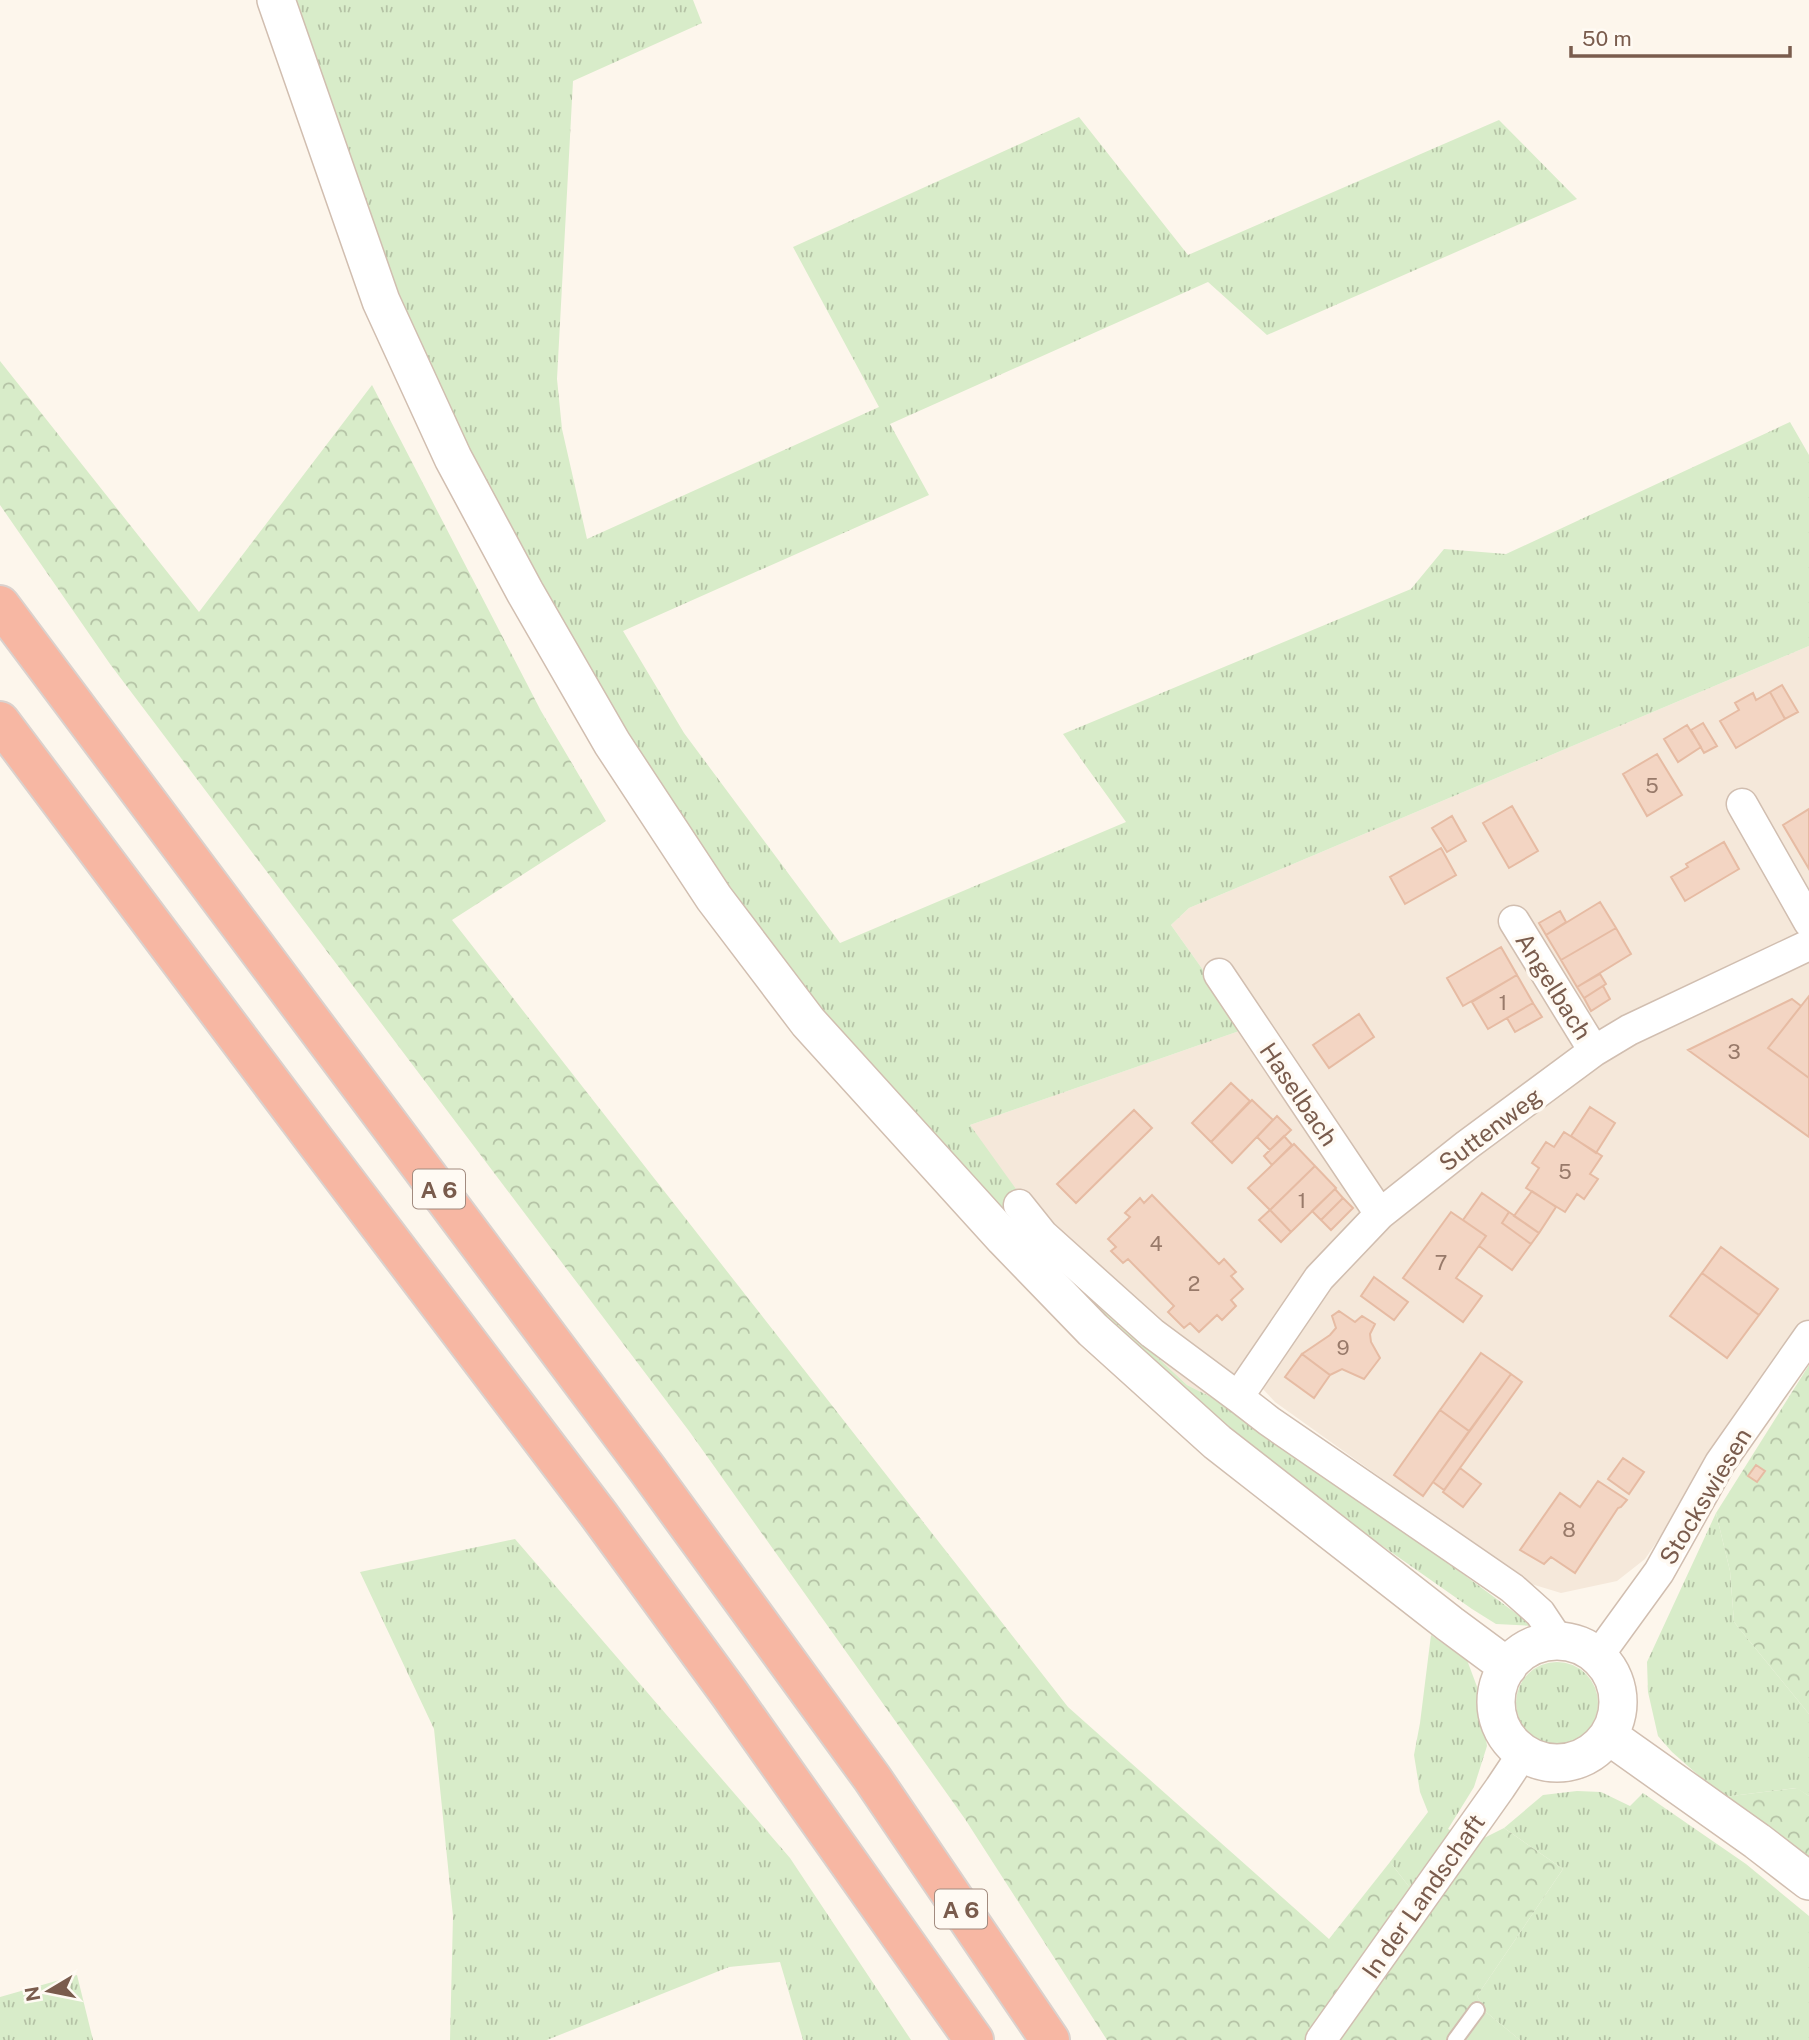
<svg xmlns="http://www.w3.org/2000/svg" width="1809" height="2040" viewBox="0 0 1809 2040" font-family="'Public Sans',sans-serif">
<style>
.residential{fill:#f5e8da}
.grass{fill:url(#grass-tufts)}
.forest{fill:url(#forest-crowns)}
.green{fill:#d8ecc9}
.building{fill:#f3d5c3;stroke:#e6bba3;stroke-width:2}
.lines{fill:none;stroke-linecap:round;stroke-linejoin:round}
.service-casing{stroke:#d1beb0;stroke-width:18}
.minor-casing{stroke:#d1beb0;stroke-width:33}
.tertiary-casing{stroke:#d1beb0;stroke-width:40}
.motorway-casing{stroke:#dad1cd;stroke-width:42}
.service{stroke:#fff;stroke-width:14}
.minor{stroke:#fff;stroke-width:30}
.tertiary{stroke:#fff;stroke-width:37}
.motorway{stroke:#f7b7a3;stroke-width:38}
.labels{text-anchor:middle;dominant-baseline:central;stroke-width:7;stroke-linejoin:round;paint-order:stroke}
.number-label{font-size:21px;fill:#987a6a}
.shield{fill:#fffaf3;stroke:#a28b7f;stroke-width:2}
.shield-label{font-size:23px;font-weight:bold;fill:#7a5c4d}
.street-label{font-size:24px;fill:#7a5c4d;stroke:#fffaf3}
</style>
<defs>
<pattern id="grass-tufts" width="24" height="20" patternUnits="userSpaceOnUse" patternTransform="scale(1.75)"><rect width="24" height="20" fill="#d8ecc9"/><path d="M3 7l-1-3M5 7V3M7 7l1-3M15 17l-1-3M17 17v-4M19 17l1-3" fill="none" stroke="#b4c2a5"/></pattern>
<pattern id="forest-crowns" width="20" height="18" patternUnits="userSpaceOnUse" patternTransform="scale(1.75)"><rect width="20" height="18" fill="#d8ecc9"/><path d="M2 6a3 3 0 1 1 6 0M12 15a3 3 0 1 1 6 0" fill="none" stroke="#b4c2a5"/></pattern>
</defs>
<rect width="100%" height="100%" fill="#fdf6ec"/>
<path class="residential" d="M 1809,646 L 1809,1319 L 1645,1559 L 1617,1581 L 1561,1593 L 1528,1583 L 1275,1402 L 1262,1388 L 1243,1413 L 1187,1385 L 1124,1326 L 1047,1246 L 970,1125 L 1245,1029 L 1171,925 L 1189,908 Z"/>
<path class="grass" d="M 292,0 L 693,0 L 702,23 L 573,81 L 557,379 L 562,429 L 587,539 L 879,407 L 793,247 L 1079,117 L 1188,255 L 1499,120 L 1577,199 L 1267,335 L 1208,282 L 890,424 L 929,495 L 623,631 L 684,733 L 840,943 L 1126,822 L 1063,734 L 1411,589 L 1444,549 L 1506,554 L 1790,422 L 1809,455 L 1809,646 L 1189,908 L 1171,925 L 1245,1029 L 970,1125 L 1026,1203 L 1124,1326 L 1187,1385 L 1243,1413 L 1347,1488 L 1533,1626 L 1496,1624 L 1472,1609 L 1330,1509 L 1190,1402 L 1015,1234 L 796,981 L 615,724 L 456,433 L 377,258 Z
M 1716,1513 L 1730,1571 L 1734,1622 L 1809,1714 L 1809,1796 L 1796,1788 L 1723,1797 L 1672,1752 L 1658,1736 L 1648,1692 L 1647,1662 Z
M 515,1539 L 790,1858 L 911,2040 L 803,2040 L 780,1962 L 729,1967 L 547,2040 L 450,2040 L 453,1916 L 434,1729 L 360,1572 Z
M 1431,1635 L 1467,1660 L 1479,1692 L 1487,1746 L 1474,1787 L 1448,1829 L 1476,1842 L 1424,1906 L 1390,1862 L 1428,1812 L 1420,1792 L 1414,1755 L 1420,1723 Z
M1516 1703a41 41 0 1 1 82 0a41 41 0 1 1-82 0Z
M 1577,1791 L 1601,1792 L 1630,1806 L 1643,1793 L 1746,1864 L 1809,1916 L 1809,2040 L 1520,2040 L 1486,2012 L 1477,1996 L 1563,1869 L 1504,1828 L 1543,1795 Z
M 77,1975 L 93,2040 L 0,2040 L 0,1997 Z"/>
<path class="forest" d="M 0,361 L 199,612 L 372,385 L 541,711 L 606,821 L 452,920 L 1068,1707 L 1329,1939 L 1390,1862 L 1424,1906 L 1476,1842 L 1504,1828 L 1563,1869 L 1477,1996 L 1486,2012 L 1466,2040 L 1107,2040 L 965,1819 L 689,1431 L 110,664 L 0,505 Z
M 1809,1365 L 1809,1714 L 1734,1622 L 1730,1571 L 1716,1513 Z
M 1797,1788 L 1809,1796 L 1809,1859 L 1723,1797 Z"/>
<path class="green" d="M 1486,2012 L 1520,2040 L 1466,2040 Z"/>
<path class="building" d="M 1782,685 L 1798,712 L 1785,719 L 1770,692 Z
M 1770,692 L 1785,719 L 1736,748 L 1720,721 L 1739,710 L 1735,703 L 1753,693 L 1756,700 Z
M 1703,723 L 1717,746 L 1704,753 L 1691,730 Z
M 1687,725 L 1701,747 L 1678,762 L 1664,739 Z
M 1657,754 L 1682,795 L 1647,816 L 1623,774 Z
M 1512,806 L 1538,851 L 1509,868 L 1483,823 Z
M 1809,809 L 1809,869 L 1783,825 Z
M 1452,816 L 1466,841 L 1447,852 L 1432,828 Z
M 1724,842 L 1739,869 L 1685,901 L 1671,877 L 1688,867 L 1686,864 Z
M 1441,848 L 1456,875 L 1405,904 L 1390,877 Z
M 1600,902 L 1616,928 L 1561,960 L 1546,935 Z
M 1560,911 L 1566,922 L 1546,935 L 1539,923 Z
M 1616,928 L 1631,954 L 1577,987 L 1561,960 Z
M 1501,947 L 1517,975 L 1463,1006 L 1447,978 Z
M 1600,974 L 1606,984 L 1584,998 L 1577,987 Z
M 1517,975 L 1533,1003 L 1488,1029 L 1472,1002 Z
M 1603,986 L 1610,999 L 1591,1011 L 1584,998 Z
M 1809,996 L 1809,1078 L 1768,1048 Z
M 1792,999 L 1801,1006 L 1768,1048 L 1809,1078 L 1809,1137 L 1688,1050 Z
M 1533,1003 L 1542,1017 L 1515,1032 L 1507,1018 Z
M 1359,1014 L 1374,1037 L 1329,1068 L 1313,1045 Z
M 1231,1083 L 1250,1101 L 1211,1142 L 1192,1123 Z
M 1252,1100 L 1273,1120 L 1232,1163 L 1211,1142 Z
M 1590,1107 L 1615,1123 L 1596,1153 L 1571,1136 Z
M 1134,1110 L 1152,1128 L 1076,1203 L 1057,1184 Z
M 1277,1116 L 1291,1130 L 1270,1150 L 1257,1137 Z
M 1564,1132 L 1602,1156 L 1590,1174 L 1598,1179 L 1584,1199 L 1577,1194 L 1565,1212 L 1526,1188 L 1539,1168 L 1532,1163 L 1546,1142 L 1554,1147 Z
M 1284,1136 L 1292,1145 L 1272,1165 L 1264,1156 Z
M 1294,1144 L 1315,1166 L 1270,1210 L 1248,1188 Z
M 1315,1166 L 1336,1188 L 1291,1232 L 1270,1210 Z
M 1335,1189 L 1343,1198 L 1321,1220 L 1312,1211 Z
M 1532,1191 L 1556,1207 L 1539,1233 L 1514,1216 Z
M 1482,1193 L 1509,1212 L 1502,1223 L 1531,1244 L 1512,1270 L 1479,1246 L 1486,1236 L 1463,1220 Z
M 1152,1195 L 1219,1264 L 1224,1259 L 1236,1272 L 1231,1276 L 1243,1289 L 1231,1300 L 1236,1306 L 1222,1320 L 1217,1315 L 1199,1332 L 1190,1323 L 1184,1328 L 1168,1312 L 1174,1306 L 1128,1259 L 1123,1263 L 1111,1251 L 1116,1247 L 1108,1239 L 1130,1217 L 1125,1213 L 1140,1198 L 1144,1203 Z
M 1343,1198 L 1353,1208 L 1331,1230 L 1321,1220 Z
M 1270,1210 L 1291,1232 L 1281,1242 L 1259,1220 Z
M 1451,1212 L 1486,1236 L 1456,1278 L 1482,1296 L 1463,1322 L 1403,1278 Z
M 1509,1212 L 1539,1233 L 1531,1244 L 1502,1223 Z
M 1721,1247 L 1778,1289 L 1759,1315 L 1702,1273 Z
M 1702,1273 L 1759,1315 L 1727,1358 L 1670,1316 Z
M 1374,1277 L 1408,1302 L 1394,1320 L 1361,1296 Z
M 1339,1311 L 1355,1322 L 1362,1316 L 1375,1324 L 1370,1334 L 1371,1342 L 1380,1358 L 1364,1379 L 1342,1369 L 1330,1375 L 1302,1354 L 1330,1335 L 1336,1328 L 1332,1316 Z
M 1481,1353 L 1511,1374 L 1469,1431 L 1440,1410 Z
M 1302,1354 L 1330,1375 L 1314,1398 L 1285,1377 Z
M 1511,1374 L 1522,1382 L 1444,1490 L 1433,1482 Z
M 1440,1410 L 1469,1431 L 1423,1496 L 1394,1475 Z
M 1623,1458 L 1644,1472 L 1629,1494 L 1608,1479 Z
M 1756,1465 L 1765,1471 L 1757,1482 L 1748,1476 Z
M 1460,1468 L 1481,1484 L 1463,1507 L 1443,1492 Z
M 1598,1481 L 1627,1500 L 1621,1507 L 1618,1508 L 1575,1573 L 1551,1557 L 1544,1564 L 1520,1550 L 1560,1493 L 1580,1507 Z"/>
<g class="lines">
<defs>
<path id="service" d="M 1455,2040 L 1477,2010"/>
<path id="minor" d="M 1742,804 L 1809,922
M 1514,921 L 1594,1051
M 1219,974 L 1380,1214
M 1019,1205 L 1043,1235 L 1152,1333 L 1238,1397
M 1558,1640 L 1540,1613 L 1512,1588 L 1269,1421 L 1238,1397 L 1319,1278 L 1380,1214 L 1467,1145 L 1594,1051 L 1629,1030 L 1809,945
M 1598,1656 L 1659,1572 L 1720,1463 L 1809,1336
M 1321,2040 L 1500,1788 L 1524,1752"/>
<path id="tertiary" d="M 276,0 L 381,301 L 453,458 L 525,592 L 612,743 L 714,898 L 808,1022 L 1004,1238 L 1093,1330 L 1217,1442 L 1450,1624 L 1508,1667
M1496 1702a61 61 0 1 1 122 0a61 61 0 1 1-122 0Z
M 1609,1736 L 1757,1841 L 1809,1881"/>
<path id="motorway" d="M 0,605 L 648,1470 L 872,1778 L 1050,2040
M 0,721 L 316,1142 L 599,1515 L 729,1693 L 974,2040"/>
</defs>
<use href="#service" class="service-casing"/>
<use href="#minor" class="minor-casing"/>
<use href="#tertiary" class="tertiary-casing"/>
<use href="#motorway" class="motorway-casing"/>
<use href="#service" class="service"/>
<use href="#minor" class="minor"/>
<use href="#tertiary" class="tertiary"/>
<use href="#motorway" class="motorway"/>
</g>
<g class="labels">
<g class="number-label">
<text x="1652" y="785">5</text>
<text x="1503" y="1002">1</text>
<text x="1734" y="1051">3</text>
<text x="1565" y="1171">5</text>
<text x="1302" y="1200">1</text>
<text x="1156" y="1243">4</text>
<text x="1441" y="1262">7</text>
<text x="1194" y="1283">2</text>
<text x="1343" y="1347">9</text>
<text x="1569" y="1529">8</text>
</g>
<g class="shield">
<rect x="413" y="1169.5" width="52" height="39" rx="5"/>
<rect x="935" y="1889.5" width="52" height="39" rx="5"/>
</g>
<g class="shield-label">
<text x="439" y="1189">A 6</text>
<text x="961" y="1909">A 6</text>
</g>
<g class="street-label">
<text transform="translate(1554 986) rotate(58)">Angelbach</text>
<text transform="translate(1299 1094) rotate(56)">Haselbach</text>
<text transform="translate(1490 1129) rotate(-37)">Suttenweg</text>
<text transform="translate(1705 1496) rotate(-59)">Stockswiesen</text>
<text transform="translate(1423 1896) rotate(-55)">In der Landschaft</text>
</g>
</g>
<g transform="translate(49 1991) rotate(260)" stroke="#fffaf3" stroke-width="5" paint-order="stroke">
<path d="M0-5L12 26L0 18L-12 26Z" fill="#7a5c4d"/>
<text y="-10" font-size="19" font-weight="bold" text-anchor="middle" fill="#7a5c4d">N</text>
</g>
<path d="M1571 46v10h219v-10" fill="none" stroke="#7a5c4d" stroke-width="3.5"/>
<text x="1582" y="46" font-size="21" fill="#7a5c4d" stroke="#fffaf3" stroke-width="5" paint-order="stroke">50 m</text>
</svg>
